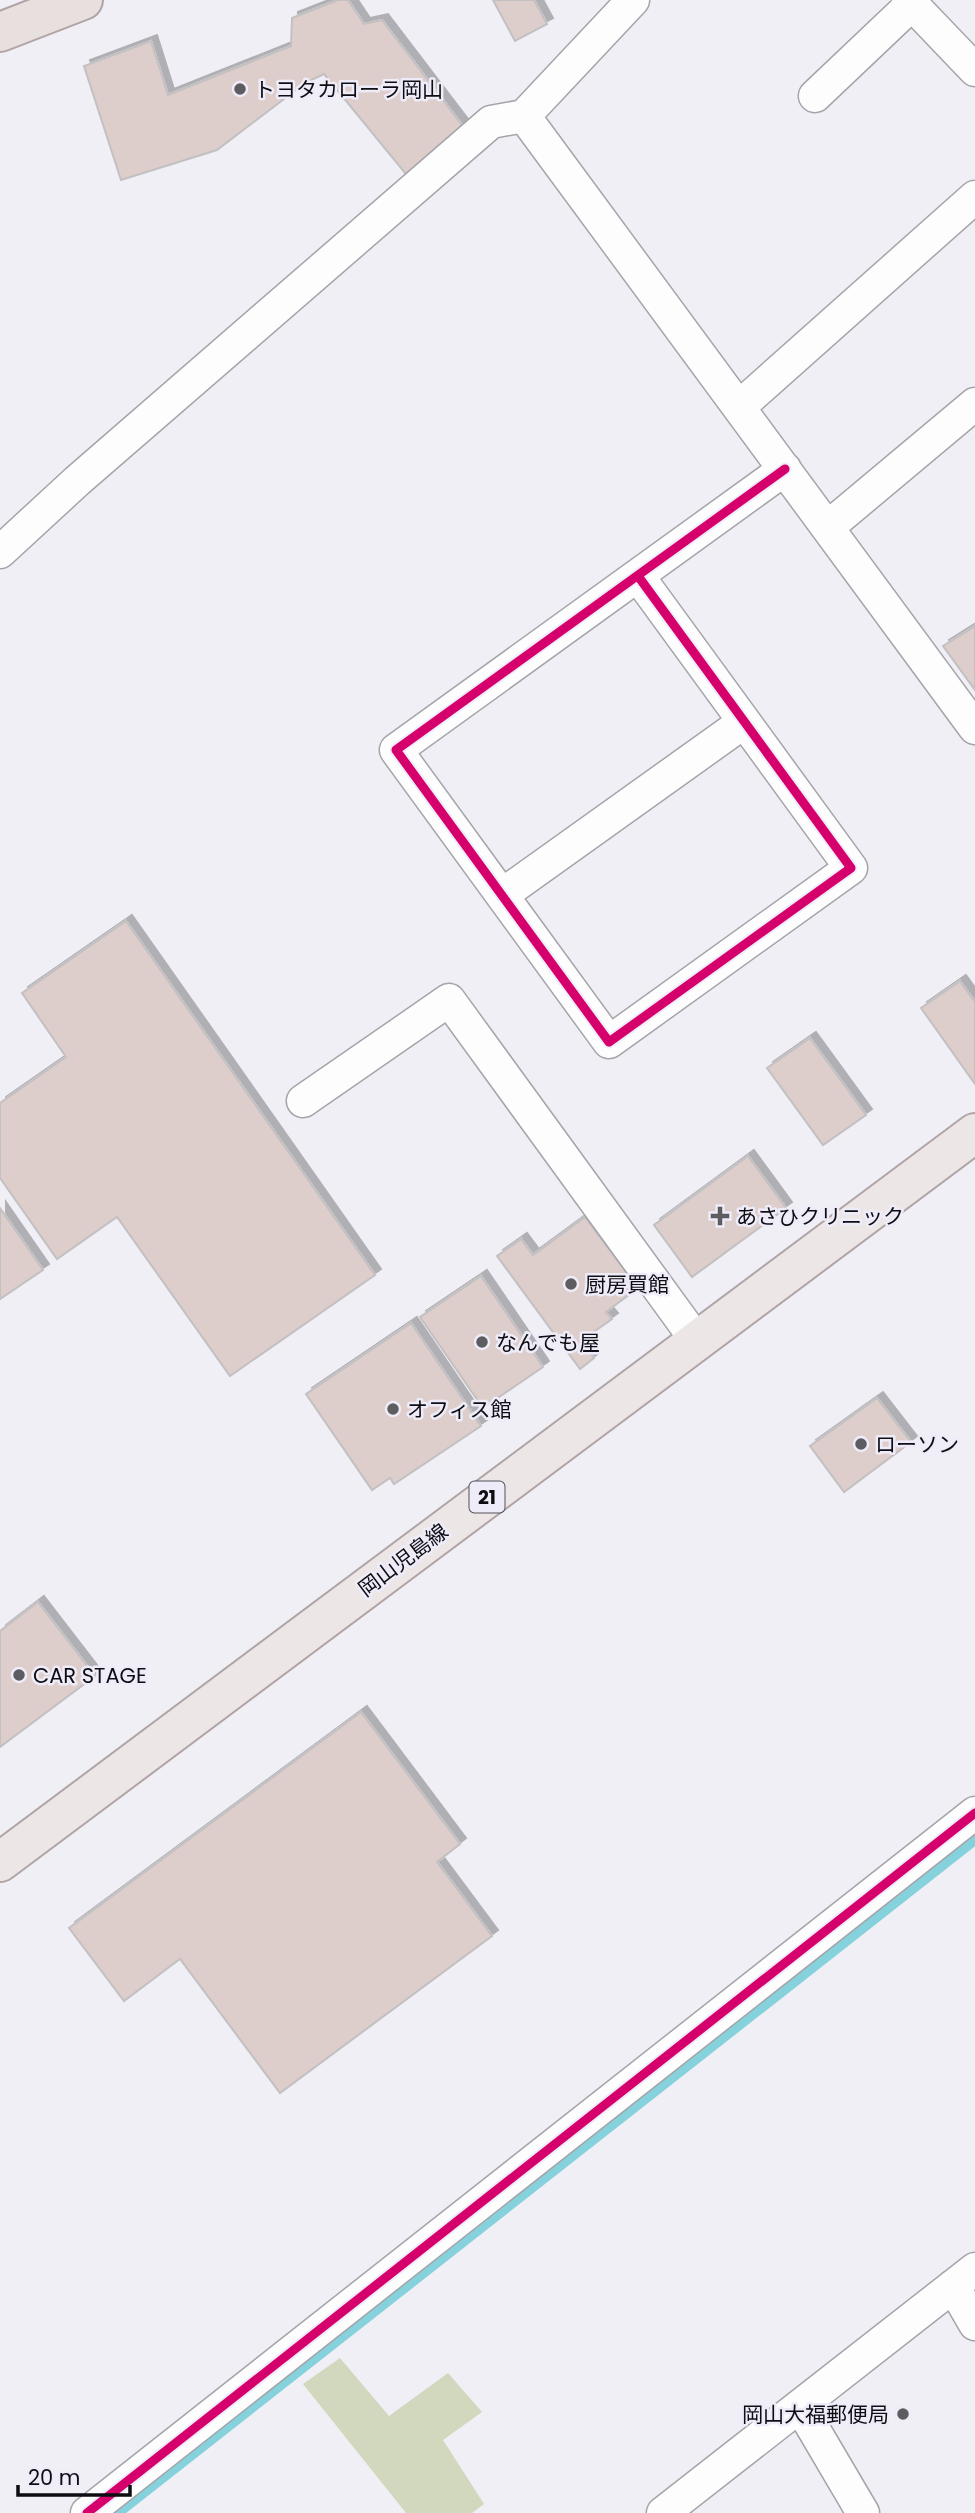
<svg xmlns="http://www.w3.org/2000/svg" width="975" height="2513" viewBox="0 0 975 2513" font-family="Poppins,'Noto Sans JP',sans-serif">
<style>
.green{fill:#d2d8be}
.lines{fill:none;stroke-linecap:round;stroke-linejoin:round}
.stream{stroke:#85d1dc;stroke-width:10}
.building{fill:#ddcdcb;stroke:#c3c0c2;stroke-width:2;filter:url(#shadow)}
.minor-casing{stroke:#a5a4a9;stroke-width:35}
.primary-casing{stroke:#b0a4a5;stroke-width:42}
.trunk-casing{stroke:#b0a4a5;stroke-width:42}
.minor{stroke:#fdfdfe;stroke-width:32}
.primary{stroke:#ede6e7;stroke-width:38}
.trunk{stroke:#e8dfdf;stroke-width:38}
.cycleway-casing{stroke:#efecf9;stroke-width:13}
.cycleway{stroke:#d6006c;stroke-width:9}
.poi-dot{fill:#5d5c61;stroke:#efecf9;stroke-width:2.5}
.labels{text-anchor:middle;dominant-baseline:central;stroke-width:5;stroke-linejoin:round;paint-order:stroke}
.shield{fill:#efecf9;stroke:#525057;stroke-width:2}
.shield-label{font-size:19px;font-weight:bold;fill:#0e0d11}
.poi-label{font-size:21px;fill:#0e0d11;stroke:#efecf9;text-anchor:start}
.street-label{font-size:21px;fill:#0e0d11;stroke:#efecf9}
</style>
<defs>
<filter id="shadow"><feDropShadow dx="6" dy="-6" stdDeviation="0" flood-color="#0004"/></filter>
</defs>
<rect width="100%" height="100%" fill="#f0eff6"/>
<path class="green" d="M 340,2358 L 389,2416 L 448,2373 L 482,2412 L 443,2440 L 484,2504 L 472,2513 L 406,2513 L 303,2384 Z"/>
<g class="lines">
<path class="stream" d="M 118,2513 L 975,1840"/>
</g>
<path class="building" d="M 338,0 L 348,0 L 364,24 L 382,20 L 462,125 L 410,179 L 324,74 L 305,83 L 217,150 L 121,180 L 84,66 L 151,41 L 168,95 L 291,46 L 292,18 Z
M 493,0 L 534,0 L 547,24 L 515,41 Z
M 975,626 L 975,690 L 943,646 Z
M 126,921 L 375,1275 L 230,1376 L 117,1217 L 57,1259 L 0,1178 L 0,1103 L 66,1057 L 22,993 Z
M 960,981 L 975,1002 L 975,1084 L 921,1008 Z
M 810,1038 L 866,1115 L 823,1145 L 767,1068 Z
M 748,1156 L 786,1208 L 692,1277 L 654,1225 Z
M 0,1208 L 43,1270 L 0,1299 Z
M 585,1217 L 638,1288 L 606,1312 L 612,1319 L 581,1341 L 594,1358 L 580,1369 L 497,1256 L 521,1239 L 533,1255 Z
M 481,1276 L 543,1367 L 483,1408 L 420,1317 Z
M 411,1323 L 481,1426 L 394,1484 L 390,1478 L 372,1490 L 306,1394 Z
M 877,1398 L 911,1442 L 844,1492 L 810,1446 Z
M 38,1602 L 95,1676 L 0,1747 L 0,1631 Z
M 361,1712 L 460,1844 L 437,1862 L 492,1936 L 280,2093 L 180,1959 L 124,2001 L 69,1928 Z"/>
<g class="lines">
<defs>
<path id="minor" d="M 908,0 L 975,70
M 815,96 L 912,4
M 524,116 L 975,728
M 739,407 L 975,197
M 828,527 L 975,404
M 0,552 L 77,481 L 491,122 L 524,116 L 633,0
M 638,576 L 851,868 L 609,1042 L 396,750 L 785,469
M 502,895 L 744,722
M 303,1101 L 449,1000 L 697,1341
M 953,2286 L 975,2324
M 800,2406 L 863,2513
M 87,2513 L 975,1813
M 663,2513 L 975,2269"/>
<path id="primary" d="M 0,1862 L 975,1133"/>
<path id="trunk" d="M 0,32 L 83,0"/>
</defs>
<use href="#minor" class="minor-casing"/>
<use href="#primary" class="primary-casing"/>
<use href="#trunk" class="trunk-casing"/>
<use href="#minor" class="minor"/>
<use href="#primary" class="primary"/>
<use href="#trunk" class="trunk"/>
<defs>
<path id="cycleway" d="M 638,576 L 851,868 L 609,1042 L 396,750 L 785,469
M 87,2513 L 975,1813"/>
</defs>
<use href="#cycleway" class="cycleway-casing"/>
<use href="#cycleway" class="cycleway"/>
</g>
<g class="poi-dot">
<circle cx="240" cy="89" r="7"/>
<path d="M716.5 1205.5h7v7h7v7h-7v7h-7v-7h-7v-7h7z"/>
<circle cx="571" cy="1284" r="7"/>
<circle cx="482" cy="1342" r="7"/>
<circle cx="393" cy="1409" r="7"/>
<circle cx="861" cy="1444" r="7"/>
<circle cx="19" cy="1675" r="7"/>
<circle cx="903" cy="2414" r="7"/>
</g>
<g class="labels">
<rect class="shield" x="469.5" y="1481.5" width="35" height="31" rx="5"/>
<g class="shield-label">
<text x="487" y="1497">21</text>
</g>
<g class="poi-label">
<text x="254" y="89">トヨタカローラ岡山</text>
<text x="736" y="1216">あさひクリニック</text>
<text x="585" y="1284">厨房買館</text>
<text x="496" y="1342">なんでも屋</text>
<text x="407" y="1409">オフィス館</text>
<text x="875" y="1444">ローソン</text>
<text x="33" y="1675">CAR STAGE</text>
<text x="889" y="2414" text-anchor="end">岡山大福郵便局</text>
</g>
<g class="street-label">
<text transform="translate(403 1560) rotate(-37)">岡山児島線</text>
</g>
</g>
<path d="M18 2485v10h112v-10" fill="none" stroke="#0e0d11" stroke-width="3.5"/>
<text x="28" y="2485" font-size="21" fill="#0e0d11" stroke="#efecf9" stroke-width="5" paint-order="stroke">20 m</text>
</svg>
